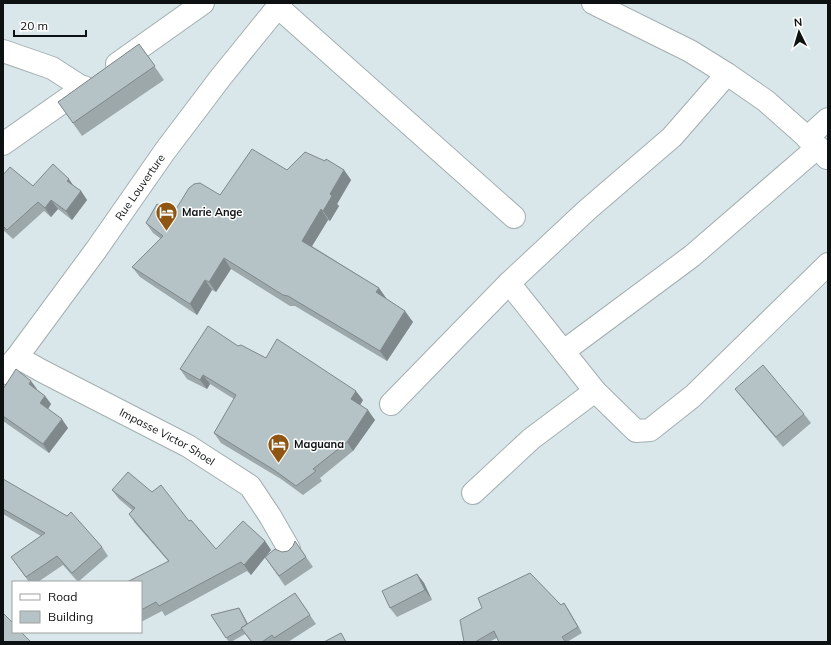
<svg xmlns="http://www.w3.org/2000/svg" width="831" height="645" viewBox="0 0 831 645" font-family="Mulish,sans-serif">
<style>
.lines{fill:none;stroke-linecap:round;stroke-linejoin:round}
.minor-casing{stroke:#a2afb1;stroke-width:24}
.major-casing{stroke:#a2afb1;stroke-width:24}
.minor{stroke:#fff;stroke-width:22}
.major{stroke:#fff;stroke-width:22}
.wall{fill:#9da8aa}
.shaded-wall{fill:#7f888b}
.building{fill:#b6c3c6;stroke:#7f888b}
.labels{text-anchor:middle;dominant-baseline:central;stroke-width:3;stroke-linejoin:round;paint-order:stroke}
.street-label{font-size:11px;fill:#0d1112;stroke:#fff}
.poi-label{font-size:11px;font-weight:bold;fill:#0d1112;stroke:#fff;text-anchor:start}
</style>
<rect width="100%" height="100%" fill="#dae7ea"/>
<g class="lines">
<defs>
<g id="minor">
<path d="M 593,3 L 690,51 L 727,74 L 766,101 L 818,147 L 827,158"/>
<path d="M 278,7 L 514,217"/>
<path d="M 3,51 L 52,68 L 83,88"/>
<path d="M 117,64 L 203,3"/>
<path d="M 807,138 L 828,119"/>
<path d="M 3,144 L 84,87"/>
<path d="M 509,283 L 595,391 L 636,431 L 650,430 L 693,396 L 828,264"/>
<path d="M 564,351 L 692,256 L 818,147"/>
<path id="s1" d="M 17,357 L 42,371 L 188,446 L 250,486 L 270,516 L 289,549"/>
<path d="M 391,404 L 509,283 L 587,210 L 672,137 L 727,74"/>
<path d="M 473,493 L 531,439 L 595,391"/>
</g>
<g id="major">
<path id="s2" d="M 3,373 L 17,357 L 96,250 L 165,151 L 221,77 L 281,3"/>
</g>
</defs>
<use href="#minor" class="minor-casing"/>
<use href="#major" class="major-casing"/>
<use href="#minor" class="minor"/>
<use href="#major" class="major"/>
</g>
<path class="wall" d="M 139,44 L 164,80 L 82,136 L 58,102 Z
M 287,170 L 344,170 L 351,180 L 337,204 L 339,206 L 330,221 L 328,220 L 312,246 L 379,288 L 386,298 L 413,322 L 387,361 L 295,306 L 290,306 L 231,269 L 216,292 L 212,290 L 197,315 L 140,277 L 132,267 L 161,239 L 153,233 L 146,223 L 173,214 L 220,195 Z
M 3,175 L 33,186 L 74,186 L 81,191 L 87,200 L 72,220 L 58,209 L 51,217 L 44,211 L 13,239 L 3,230 Z
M 238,346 L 363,400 L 360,405 L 375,420 L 353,451 L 320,478 L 322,481 L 303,495 L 281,479 L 221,443 L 214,433 L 234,399 L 210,384 L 207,389 L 187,379 L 180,369 Z
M 3,389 L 37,389 L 37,390 L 45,396 L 51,404 L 48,409 L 68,428 L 49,453 L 3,421 Z
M 735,389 L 804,414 L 811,423 L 783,447 L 742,398 Z
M 3,479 L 102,547 L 108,556 L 78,582 L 63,565 L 38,582 L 29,582 L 11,557 L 41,536 L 3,514 Z
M 112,490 L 152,492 L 189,521 L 216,549 L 265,541 L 271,550 L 267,555 L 288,551 L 293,546 L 295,541 L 313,567 L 285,586 L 265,557 L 251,575 L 247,571 L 165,616 L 162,611 L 141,622 L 141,582 L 168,561 L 135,523 L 129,514 L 132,510 L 119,499 Z
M 417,574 L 424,583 L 432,600 L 397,617 L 390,608 Z
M 295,593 L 316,624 L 288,642 L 251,642 L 245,634 L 231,642 L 229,642 L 211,615 L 239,608 L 242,613 L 248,624 Z
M 564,603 L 582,633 L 567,642 L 499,642 L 497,638 L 489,642 L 464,642 L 482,608 L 561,605 Z"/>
<path class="shaded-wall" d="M 344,170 L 351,180 L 337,204 L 339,206 L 330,221 L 323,211 L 330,194 Z
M 69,179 L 75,188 L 67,181 Z
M 81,191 L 87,200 L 72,220 L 66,211 Z
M 51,200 L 58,209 L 51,217 L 45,208 Z
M 321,209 L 328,220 L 309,251 L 302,241 Z
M 224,258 L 231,269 L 216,292 L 209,282 Z
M 205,280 L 212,290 L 197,315 L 190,304 Z
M 379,288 L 386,298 L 383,302 L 376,292 Z
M 405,311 L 413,322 L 387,361 L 380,351 Z
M 203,375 L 210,384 L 207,389 L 200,380 Z
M 31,381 L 37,389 L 35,393 L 29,384 Z
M 356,391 L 363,400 L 358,409 L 351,399 Z
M 45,396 L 51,404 L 46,412 L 40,403 Z
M 368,410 L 375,420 L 353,451 L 347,442 Z
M 62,419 L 68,428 L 49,453 L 43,444 Z
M 265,541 L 271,550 L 251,575 L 244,565 Z
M 417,574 L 424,583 L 432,600 L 425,590 Z
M 564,603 L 568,609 L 582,633 L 578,627 Z
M 239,608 L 242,613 L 251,630 L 248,626 Z"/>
<path class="building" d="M 139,44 L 155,66 L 73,123 L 58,102 Z
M 252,149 L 287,170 L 305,152 L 325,161 L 326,159 L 344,170 L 330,194 L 332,196 L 323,211 L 321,209 L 302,241 L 379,288 L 376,292 L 405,311 L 380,351 L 288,296 L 283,295 L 224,258 L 209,282 L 205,280 L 190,304 L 132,267 L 163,236 L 146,223 L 157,204 L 173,214 L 189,188 L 194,184 L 200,183 L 220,195 Z
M 53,164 L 69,179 L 67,181 L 81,191 L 66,211 L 51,200 L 45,208 L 38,202 L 7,230 L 3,226 L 3,175 L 10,167 L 33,186 Z
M 208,326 L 238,346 L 241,345 L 266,358 L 277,339 L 356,391 L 351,399 L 368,410 L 347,442 L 313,469 L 316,471 L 296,486 L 274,470 L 214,433 L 236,395 L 203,375 L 200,380 L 180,369 Z
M 763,365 L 804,414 L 776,437 L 735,389 Z
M 16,369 L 31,381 L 29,384 L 45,396 L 40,403 L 62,419 L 43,444 L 3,416 L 3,389 Z
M 128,472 L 152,492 L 161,485 L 189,521 L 191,520 L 216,549 L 243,521 L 265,541 L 244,565 L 241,562 L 159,606 L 156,602 L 141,610 L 141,582 L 127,582 L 169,561 L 129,514 L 135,508 L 112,490 Z
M 3,479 L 67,516 L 71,512 L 102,547 L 72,573 L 57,556 L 26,577 L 11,557 L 45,533 L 3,509 Z
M 295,541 L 306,557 L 279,576 L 265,557 L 275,549 L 282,552 L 288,551 L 293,546 Z
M 530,573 L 561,605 L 564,603 L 578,627 L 562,637 L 566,642 L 499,642 L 494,631 L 475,642 L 464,642 L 460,620 L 482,608 L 478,598 Z
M 417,574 L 425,590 L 390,608 L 382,591 Z
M 295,593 L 310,615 L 274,638 L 272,635 L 262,642 L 252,642 L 241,628 Z
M 239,608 L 247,624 L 241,628 L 242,629 L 226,638 L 211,615 Z
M 3,613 L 13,623 L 13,632 L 21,632 L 31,642 L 3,642 Z
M 341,633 L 346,642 L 324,642 Z"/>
<defs>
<symbol id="hotel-pin" viewBox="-11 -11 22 30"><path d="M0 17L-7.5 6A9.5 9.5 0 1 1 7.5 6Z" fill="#8f5512" stroke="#fff"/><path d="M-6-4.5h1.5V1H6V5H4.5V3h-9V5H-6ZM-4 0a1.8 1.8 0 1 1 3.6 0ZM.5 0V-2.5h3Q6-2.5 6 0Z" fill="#fff"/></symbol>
</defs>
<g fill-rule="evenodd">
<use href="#hotel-pin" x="154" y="200" width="25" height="34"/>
<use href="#hotel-pin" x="266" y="432" width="25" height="34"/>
</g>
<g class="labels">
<g class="street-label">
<text stroke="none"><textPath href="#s2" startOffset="231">Rue Louverture</textPath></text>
<text stroke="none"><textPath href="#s1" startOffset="170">Impasse Victor Shoel</textPath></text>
</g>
<g class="poi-label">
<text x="182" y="212">Marie Ange</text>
<text x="294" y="444">Maguana</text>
</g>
</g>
<rect width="831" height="645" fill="none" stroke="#0d1112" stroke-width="8"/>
<rect x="12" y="581" width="130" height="52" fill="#ffffff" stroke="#9ea0a0"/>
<rect x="20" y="594" width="20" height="6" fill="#ffffff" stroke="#9ea0a0"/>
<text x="48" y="601" font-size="12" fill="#0d1112">Road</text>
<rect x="20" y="611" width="20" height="12" fill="#b6c3c6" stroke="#9ea0a0"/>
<text x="48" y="621" font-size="12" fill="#0d1112">Building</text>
<g transform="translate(799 32) rotate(355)" stroke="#ffffff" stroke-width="3" paint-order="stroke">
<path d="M0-3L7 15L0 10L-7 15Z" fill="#0d1112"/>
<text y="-6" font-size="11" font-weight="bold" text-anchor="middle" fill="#0d1112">N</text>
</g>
<path d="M14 30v6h72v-6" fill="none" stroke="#0d1112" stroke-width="2"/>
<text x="20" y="30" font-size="12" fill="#0d1112" stroke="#ffffff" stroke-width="3" paint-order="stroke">20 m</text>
</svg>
